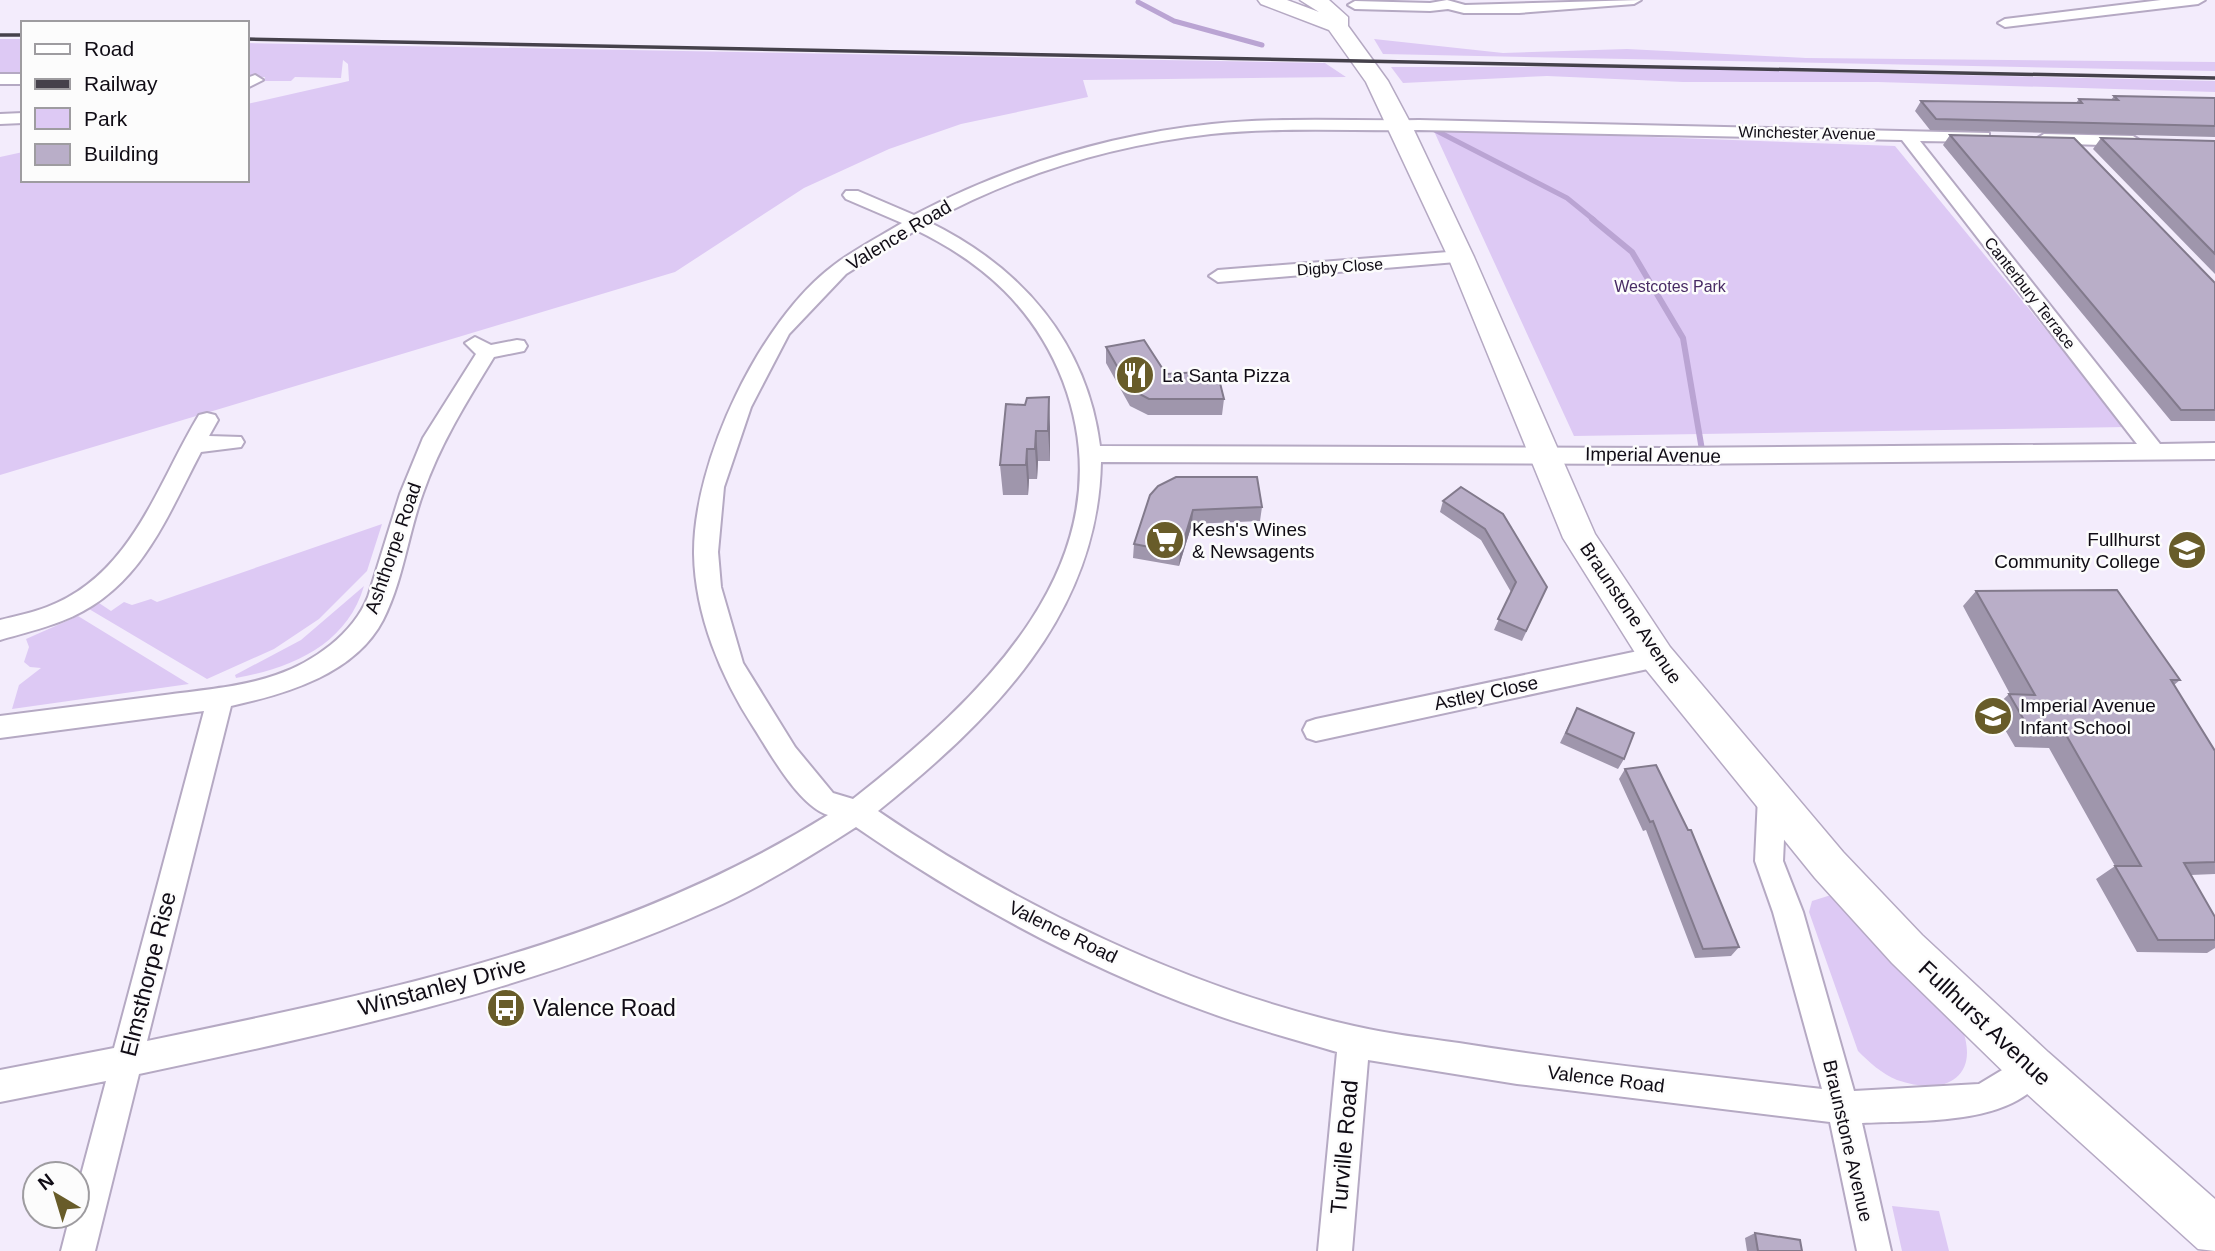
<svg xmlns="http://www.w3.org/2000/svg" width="2215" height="1251" viewBox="0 0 2215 1251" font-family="Helvetica,sans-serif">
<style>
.green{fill:#ddc9f4}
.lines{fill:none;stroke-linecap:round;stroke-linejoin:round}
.stream-far1{stroke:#baa4d3;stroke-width:5}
.stream{stroke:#baa4d3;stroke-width:6}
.street-casing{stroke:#b5a9c3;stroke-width:4}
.secondary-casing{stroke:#b5a9c3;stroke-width:3}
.street{fill:#fff;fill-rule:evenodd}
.secondary{fill:#fff;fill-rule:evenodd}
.rail{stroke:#45414b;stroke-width:3.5}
.wall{fill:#9f96ac}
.shaded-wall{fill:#827a8c}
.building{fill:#b9aec8;stroke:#827a8c;stroke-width:2}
.labels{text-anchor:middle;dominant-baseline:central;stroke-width:5;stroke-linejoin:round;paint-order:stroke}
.far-street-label{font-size:16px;fill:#100c15;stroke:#fcfcfc}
.far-park-label{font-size:16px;fill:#482b64;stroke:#fcfcfc}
.street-label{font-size:19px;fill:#100c15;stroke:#fcfcfc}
.poi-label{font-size:19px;fill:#100c15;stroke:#fcfcfc;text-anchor:start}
.near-street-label{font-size:23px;fill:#100c15;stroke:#fcfcfc}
.near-poi-label{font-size:23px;fill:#100c15;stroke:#fcfcfc;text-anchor:start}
</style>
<rect width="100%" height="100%" fill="#f3ecfc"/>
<path class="green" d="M 0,39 L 23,39 L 23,74 L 0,74 Z
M 1374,39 L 1503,53 L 1627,49 L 1806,58 L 2215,62 L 2215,71 L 1383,54 Z
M 247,43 L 1325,63 L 1346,77 L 1083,80 L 1088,97 L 961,124 L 889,149 L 804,188 L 675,272 L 0,475 L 0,157 L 23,152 L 23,180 L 247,180 L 247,104 L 349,81 L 348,64 L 343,60 L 341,78 L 295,77 L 291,81 L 264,81 L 265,77 L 247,78 Z
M 1391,67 L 1607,67 L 2215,81 L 2215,92 L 1878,82 L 1683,82 L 1547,76 L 1403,83 Z
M 1433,129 L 1895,146 L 2126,427 L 1574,436 Z
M 382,524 L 367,571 L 319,619 L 274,649 L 207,679 L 89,609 L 99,603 L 111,611 L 124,602 L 132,605 L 151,599 L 157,602 Z
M 364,586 C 347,644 293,668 236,678 L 235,675 L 301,640 Z
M 78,616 L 189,684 L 12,709 L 19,685 L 41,668 L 30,667 L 24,662 L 29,647 L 26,639 Z
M 1831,895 L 1960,1023 C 1983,1077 1946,1097 1897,1080 C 1882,1074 1869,1062 1858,1051 L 1809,912 L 1812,901 Z
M 1892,1206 L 1939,1211 L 1949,1251 L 1902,1251 Z"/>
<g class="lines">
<path class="stream-far1" d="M 1138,2 L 1174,21 L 1262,45
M 1433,129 L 1567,198 L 1594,220"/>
<path class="stream" d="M 1592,219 L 1632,252 L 1683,338 L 1702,450"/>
<defs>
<path id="street" d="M 1447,0 L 1465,5 L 1641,0 L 1634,4 L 1519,13 L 1464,13 L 1448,9 L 1430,11 L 1355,9 L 1348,5 L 1355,1 L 1430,3 Z
M 2161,0 L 2205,0 L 2198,4 L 2005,27 L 1998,23 L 2005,19 Z
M 0,74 L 23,74 L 23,84 L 0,84 Z
M 255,75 L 263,80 L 247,88 L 247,78 Z
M 23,113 L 23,123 L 0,124 L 0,114 Z
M 1419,120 L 1989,133 L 1989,141 L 1983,142 L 1920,141 L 2160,444 L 2215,443 L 2215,459 L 1666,464 L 1101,462 C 1098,616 991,720 878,811 C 1017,906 1189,989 1354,1026 C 1388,1034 1424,1038 1459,1043 C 1579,1062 1701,1075 1822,1089 L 1773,912 L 1755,861 L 1758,797 L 1762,789 L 1772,785 L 1782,789 L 1786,797 L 1783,861 L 1803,912 L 1854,1091 L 1979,1084 L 2032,1052 L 2043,1057 L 2048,1068 C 2023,1127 1916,1120 1862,1123 L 1891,1251 L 1857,1251 L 1830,1122 L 1517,1084 L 1368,1060 L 1352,1251 L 1318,1251 L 1337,1052 C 1293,1039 1248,1027 1205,1011 C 1083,966 963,901 856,827 C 809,857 761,887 709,910 C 528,991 332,1033 139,1074 L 95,1251 L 61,1251 L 70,1216 L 77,1216 L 77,1190 L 106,1081 L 0,1102 L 0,1070 L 114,1048 L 204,711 L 0,738 L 0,716 C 55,709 110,702 165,695 C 202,690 242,687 276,675 C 314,662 353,634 368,597 L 400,494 L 423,438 L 476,354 L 465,343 L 475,337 L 491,345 L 517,340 L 524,341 L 527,346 L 524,351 L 494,357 C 467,401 440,444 423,493 C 408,534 403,581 383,620 C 355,674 286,694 231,706 L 147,1041 C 383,992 621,944 828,815 C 799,806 770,753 754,728 C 721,677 695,615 694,554 C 693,462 760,320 834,265 C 855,249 879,237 902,223 L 846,199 L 843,195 L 846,191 L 858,191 L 914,215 C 1007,166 1108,135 1212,124 C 1280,117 1350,121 1419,120 ZM 1419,130 L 1902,140 L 2137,444 L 1666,448 L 1100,446 C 1087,342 1021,267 929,222 C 1017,174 1112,145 1211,134 C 1280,127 1350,131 1419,130 ZM 916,230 C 984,263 1035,309 1063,381 C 1131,561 980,699 853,799 L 833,793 L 795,747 L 743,663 L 721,587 L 718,552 L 724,487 L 751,407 L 789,334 L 846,274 Z
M 2044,134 L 2133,136 L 2141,141 L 2133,146 L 2038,143 L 2036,139 Z
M 1461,251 L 1468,253 L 1470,257 L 1468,261 L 1218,282 L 1209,276 L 1218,270 Z
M 207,413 L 215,415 L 218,420 L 209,436 L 241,437 L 244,442 L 241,447 L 201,452 C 165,520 140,591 62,621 C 42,629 20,634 0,640 L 0,620 C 15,616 32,613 47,607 C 132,575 157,484 199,415 Z
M 1657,647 L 1666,650 L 1670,657 L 1666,664 L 1657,667 L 1316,741 L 1307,738 L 1303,730 L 1307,722 L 1316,719 Z"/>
<path id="secondary" d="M 1258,0 L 1287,0 L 1319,12 L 1300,0 L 1329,0 L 1348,17 L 1348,26 L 1388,81 L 1412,126 L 1474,257 L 1595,534 L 1670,647 L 1843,852 L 1922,935 L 2048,1052 L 2215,1199 L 2215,1251 L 2198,1249 L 2016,1084 L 1892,963 L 1815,878 L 1644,667 L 1563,538 L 1448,257 L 1366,82 L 1329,30 L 1261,4 Z"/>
</defs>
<use href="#street" class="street-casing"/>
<use href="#secondary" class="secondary-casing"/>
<use href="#street" class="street"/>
<use href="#secondary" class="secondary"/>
<path class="rail" d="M 0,35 L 23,35
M 247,39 L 2215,78"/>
</g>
<path class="wall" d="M 2114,96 L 2215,98 L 2215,137 L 1930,130 L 1915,111 L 1921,101 L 2076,103 L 2079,99 L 2111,100 Z
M 1950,135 L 2215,283 L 2215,421 L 2171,421 L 1943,145 Z
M 2101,138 L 2215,141 L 2215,274 L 2093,149 Z
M 1106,347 L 1224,399 L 1222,415 L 1148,415 L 1130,406 L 1106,363 Z
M 1006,404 L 1050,427 L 1050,461 L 1038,461 L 1037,479 L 1029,479 L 1028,495 L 1003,495 L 1000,465 Z
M 1176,477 L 1262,507 L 1260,521 L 1192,524 L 1179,566 L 1133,558 L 1134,544 Z
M 1461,487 L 1547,587 L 1522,641 L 1494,630 L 1511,592 L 1481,540 L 1440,512 L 1443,501 Z
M 1976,591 L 2180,680 L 2174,685 L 2215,751 L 2215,874 L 2191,875 L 2215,917 L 2215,948 L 2207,953 L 2137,952 L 2096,879 L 2115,866 L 2049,748 L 2015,747 L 1993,709 L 2009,694 L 2010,694 L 1963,606 Z
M 1577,708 L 1624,759 L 1618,769 L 1560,743 Z
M 1625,769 L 1739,947 L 1731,956 L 1695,958 L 1646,830 L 1643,831 L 1619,779 Z
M 1755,1233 L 1802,1251 L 1747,1251 L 1745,1238 Z"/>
<path class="shaded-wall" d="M 1049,397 L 1050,427 L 1050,461 L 1048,431 Z
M 1036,431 L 1038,461 L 1037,479 L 1035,449 Z
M 1027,449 L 1029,479 L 1028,495 L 1026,465 Z
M 1193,510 L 1192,524 L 1179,566 L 1180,553 Z"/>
<path class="building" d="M 2114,96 L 2215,98 L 2215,126 L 1936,119 L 1921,101 L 2082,103 L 2079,99 L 2118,100 Z
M 1950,135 L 2074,138 L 2215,283 L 2215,410 L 2181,410 Z
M 2101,138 L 2215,141 L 2215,254 Z
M 1144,340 L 1166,374 L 1217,371 L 1224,399 L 1149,399 L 1130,389 L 1106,347 Z
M 1049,397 L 1048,431 L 1036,431 L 1035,449 L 1027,449 L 1026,465 L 1000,465 L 1006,404 L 1025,405 L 1027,398 Z
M 1176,477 L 1257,477 L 1262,507 L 1193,510 L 1180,553 L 1134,544 L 1150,495 L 1158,486 Z
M 1461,487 L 1503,514 L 1547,587 L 1526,631 L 1498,619 L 1516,582 L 1485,529 L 1443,501 Z
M 2117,590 L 2180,680 L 2171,680 L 2215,751 L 2215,862 L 2184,863 L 2215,917 L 2215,940 L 2158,940 L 2115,866 L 2141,866 L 2065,733 L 2031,732 L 2009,694 L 2035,695 L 1976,591 Z
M 1577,708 L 1634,733 L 1624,759 L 1566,733 Z
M 1656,765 L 1688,830 L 1691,830 L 1739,947 L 1703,949 L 1653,821 L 1650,822 L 1625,769 Z
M 1755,1233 L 1800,1240 L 1802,1251 L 1758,1251 Z"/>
<defs>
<symbol id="restaurant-disc" viewBox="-11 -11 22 22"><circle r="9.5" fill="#685c29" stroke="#fcfcfc"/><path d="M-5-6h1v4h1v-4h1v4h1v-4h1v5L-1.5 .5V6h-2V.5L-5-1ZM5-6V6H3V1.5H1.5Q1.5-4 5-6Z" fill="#fff"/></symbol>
<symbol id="supermarket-disc" viewBox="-11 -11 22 22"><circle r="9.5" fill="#685c29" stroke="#fcfcfc"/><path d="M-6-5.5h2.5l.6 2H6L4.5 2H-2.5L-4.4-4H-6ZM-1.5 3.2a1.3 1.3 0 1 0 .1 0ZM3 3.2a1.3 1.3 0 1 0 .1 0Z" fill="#fff"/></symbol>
<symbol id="school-disc" viewBox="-11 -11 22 22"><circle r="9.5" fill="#685c29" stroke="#fcfcfc"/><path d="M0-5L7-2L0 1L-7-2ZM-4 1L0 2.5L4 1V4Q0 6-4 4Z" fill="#fff"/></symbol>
<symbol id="bus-disc" viewBox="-11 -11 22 22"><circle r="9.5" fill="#685c29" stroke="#fcfcfc"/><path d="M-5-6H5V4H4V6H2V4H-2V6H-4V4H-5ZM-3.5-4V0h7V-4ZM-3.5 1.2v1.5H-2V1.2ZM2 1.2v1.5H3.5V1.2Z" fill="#fff"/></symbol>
</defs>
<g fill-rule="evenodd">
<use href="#restaurant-disc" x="1113" y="353" width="44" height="44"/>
<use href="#supermarket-disc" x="1143" y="518" width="44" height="44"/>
<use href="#school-disc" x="2165" y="528" width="44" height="44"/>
<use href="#school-disc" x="1971" y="694" width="44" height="44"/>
<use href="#bus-disc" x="484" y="986" width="44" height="44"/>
</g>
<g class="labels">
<g class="far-street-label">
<text transform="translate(1807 133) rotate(1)">Winchester Avenue</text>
<text transform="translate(1340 267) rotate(-4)">Digby Close</text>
<text transform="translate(2030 293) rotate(52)">Canterbury Terrace</text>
</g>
<g class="far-park-label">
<text x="1670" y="286">Westcotes Park</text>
</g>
<g class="street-label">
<text transform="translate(899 235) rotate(-31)">Valence Road</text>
<text transform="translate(1653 455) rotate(1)">Imperial Avenue</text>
<text transform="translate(393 548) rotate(-71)">Ashthorpe Road</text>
<text transform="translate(1631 613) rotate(56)">Braunstone Avenue</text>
<text transform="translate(1486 693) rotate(-12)">Astley Close</text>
<text transform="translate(1063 932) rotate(26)">Valence Road</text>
<text transform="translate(1606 1079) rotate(7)">Valence Road</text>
<text transform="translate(1848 1141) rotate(77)">Braunstone Avenue</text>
</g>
<g class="poi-label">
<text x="1162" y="375">La Santa Pizza</text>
<text x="1192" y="529">Kesh's Wines<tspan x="1192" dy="22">&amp; Newsagents</tspan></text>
<text x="2160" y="539" text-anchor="end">Fullhurst<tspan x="2160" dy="22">Community College</tspan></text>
<text x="2020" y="705">Imperial Avenue<tspan x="2020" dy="22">Infant School</tspan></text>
</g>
<g class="near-street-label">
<text transform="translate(148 974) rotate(-76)">Elmsthorpe Rise</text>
<text transform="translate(442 986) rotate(-15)">Winstanley Drive</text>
<text transform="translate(1985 1023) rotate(43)">Fullhurst Avenue</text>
<text transform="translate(1344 1147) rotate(-85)">Turville Road</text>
</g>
<g class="near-poi-label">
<text x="533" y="1008">Valence Road</text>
</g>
</g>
<rect x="21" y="21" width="228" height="161" fill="#fcfcfc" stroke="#9e9ca0" stroke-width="2"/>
<rect x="35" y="44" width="35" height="10" fill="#ffffff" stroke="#9e9ca0" stroke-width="2"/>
<text x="84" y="56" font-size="21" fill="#100c15">Road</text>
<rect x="35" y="79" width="35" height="10" fill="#45414b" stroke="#9e9ca0" stroke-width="2"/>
<text x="84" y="91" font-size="21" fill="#100c15">Railway</text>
<rect x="35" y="108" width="35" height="21" fill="#ddc9f4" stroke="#9e9ca0" stroke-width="2"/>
<text x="84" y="126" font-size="21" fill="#100c15">Park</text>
<rect x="35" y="144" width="35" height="21" fill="#b9aec8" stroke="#9e9ca0" stroke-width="2"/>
<text x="84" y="161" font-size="21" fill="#100c15">Building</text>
<g transform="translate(56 1195) rotate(322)"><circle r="33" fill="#fcfcfc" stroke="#9e9ca0" stroke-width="2"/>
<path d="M0-5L12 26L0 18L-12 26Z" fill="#685c29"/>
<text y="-10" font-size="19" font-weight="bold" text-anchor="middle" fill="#100c15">N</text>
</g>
</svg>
